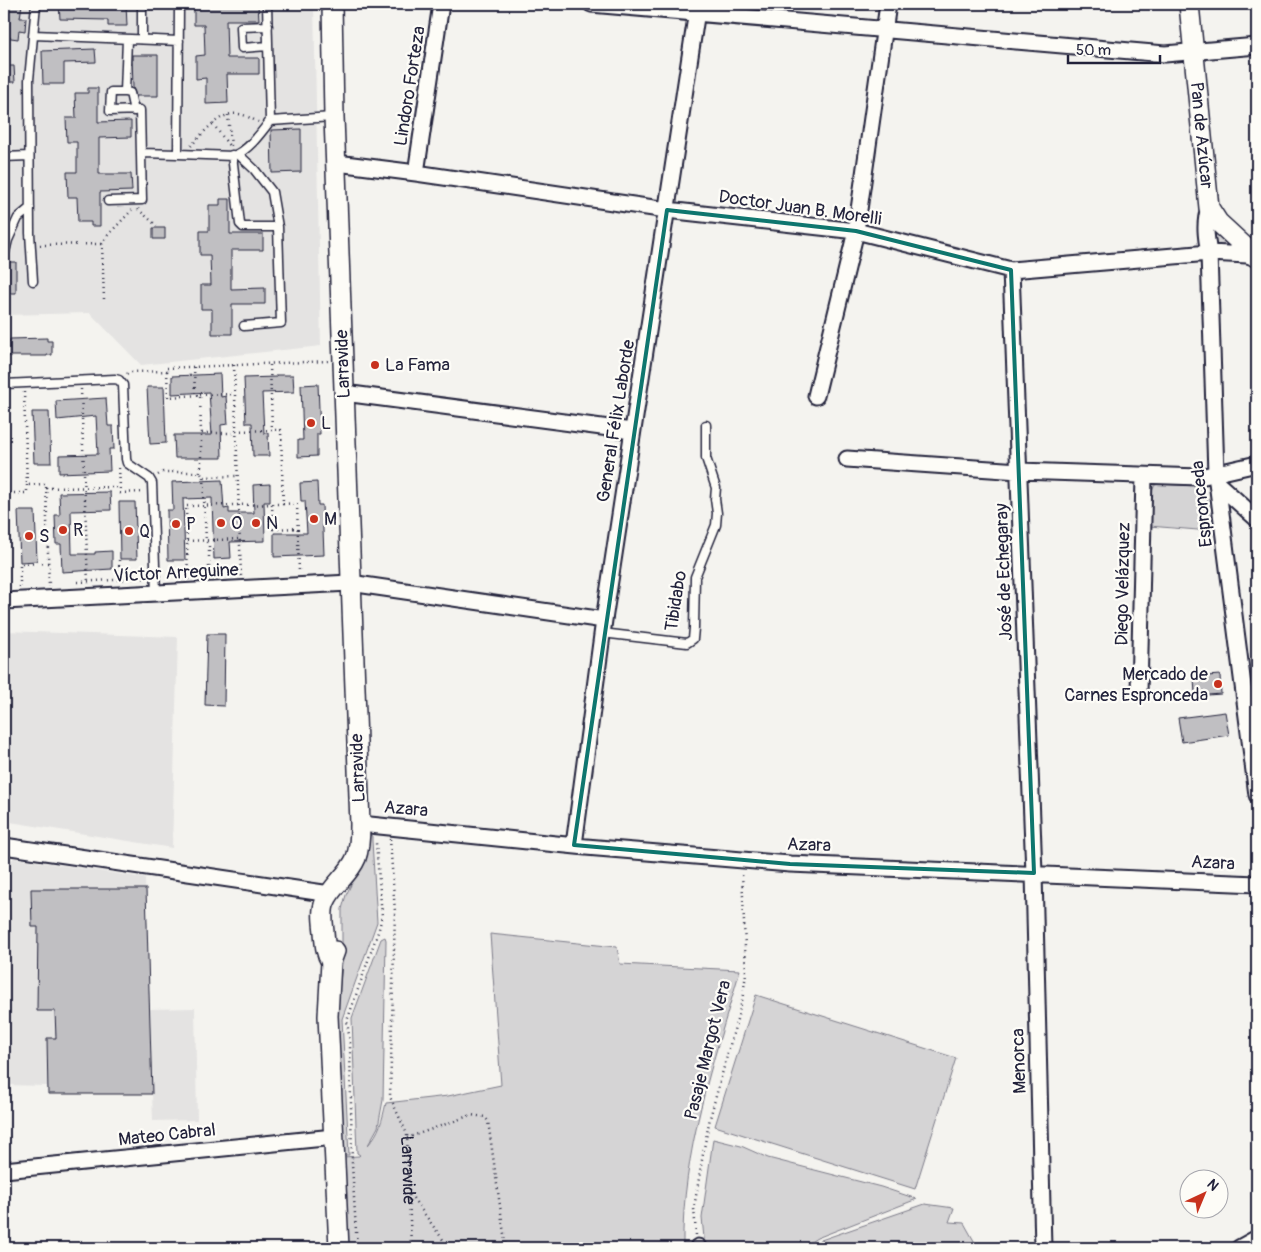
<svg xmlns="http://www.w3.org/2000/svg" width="1261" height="1252" viewBox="0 0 1261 1252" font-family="Pangolin,sans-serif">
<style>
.built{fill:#e4e3e2}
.green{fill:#d5d4d5;stroke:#7c7b88}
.building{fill:#c0bfc2;stroke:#22223b}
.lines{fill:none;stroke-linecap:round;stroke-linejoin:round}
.service-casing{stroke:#22223b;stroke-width:11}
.minor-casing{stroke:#22223b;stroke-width:19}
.tertiary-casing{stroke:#22223b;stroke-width:22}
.path{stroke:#22223b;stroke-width:2.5;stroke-dasharray:1 4;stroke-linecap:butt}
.service{stroke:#fdfcf7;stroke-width:8}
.minor{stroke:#fdfcf7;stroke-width:15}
.tertiary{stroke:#fdfcf7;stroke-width:19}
.marked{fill:none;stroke:#0f766e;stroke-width:4;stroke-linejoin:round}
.poi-dot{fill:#c8321e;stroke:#fdfcf7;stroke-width:2}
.labels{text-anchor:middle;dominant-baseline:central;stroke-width:4.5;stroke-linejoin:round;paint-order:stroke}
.street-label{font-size:18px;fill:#22223b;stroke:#fdfcf7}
.poi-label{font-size:18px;fill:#22223b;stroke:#fdfcf7;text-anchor:start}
</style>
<rect width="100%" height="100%" fill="#f4f3ef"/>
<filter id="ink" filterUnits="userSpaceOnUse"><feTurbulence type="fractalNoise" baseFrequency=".02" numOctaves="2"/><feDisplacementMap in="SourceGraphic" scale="10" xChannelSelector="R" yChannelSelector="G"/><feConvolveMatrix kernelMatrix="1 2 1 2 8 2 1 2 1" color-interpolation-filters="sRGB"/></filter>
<g filter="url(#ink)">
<path class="built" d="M 4,4 L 314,4 L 321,346 L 141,365 L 90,313 L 4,315 Z
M 4,631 L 178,637 L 172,848 L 4,821 Z
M 14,858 L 145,878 L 149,1009 L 195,1008 L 197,1120 L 153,1121 L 152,1094 L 48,1094 L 47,1086 L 4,1085 L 4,867 L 7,863 Z"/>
<path class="green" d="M 1209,219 L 1239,249 L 1218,248 L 1215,245 Z
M 1159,484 L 1197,486 C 1212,492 1209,517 1210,531 L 1149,526 L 1151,493 L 1155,485 Z
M 369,835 L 372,836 L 372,841 L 377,922 L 342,1019 L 349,1155 L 343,1155 L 336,1022 L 342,963 L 342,909 L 346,895 L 357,873 Z
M 490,934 L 617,947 L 620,964 L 740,970 C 714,1061 681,1153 683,1248 L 346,1248 L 343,1157 L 359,1156 L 360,1155 L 357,1153 L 352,1018 L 381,939 L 385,937 L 386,940 L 383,1100 L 378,1127 L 368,1145 C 380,1132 382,1120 386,1103 L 448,1096 L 501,1085 Z
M 756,995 L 956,1058 L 915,1189 L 715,1126 Z
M 713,1139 L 741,1146 L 768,1158 L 881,1187 L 917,1199 L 817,1238 L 801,1248 L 705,1248 L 702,1218 Z
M 925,1204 L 954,1208 L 949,1222 L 964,1223 L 978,1248 L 809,1248 L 821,1240 Z"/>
<path class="building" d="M 4,4 L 22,4 L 20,18 L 26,18 L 25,31 L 19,30 L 18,39 L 4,37 Z
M 59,4 L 126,4 L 127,26 L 108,26 L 108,20 L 60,19 Z
M 194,4 L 258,5 L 259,20 L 226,20 L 227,58 L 259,58 L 259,74 L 227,74 L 228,103 L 206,104 L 206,78 L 196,79 L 196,56 L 205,55 L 204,25 L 194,25 Z
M 95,49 L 96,62 L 64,63 L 64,84 L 43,84 L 42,51 Z
M 132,55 L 158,55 L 158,96 L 136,96 L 133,88 Z
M 4,66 L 14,66 L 15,82 L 4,82 Z
M 88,88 L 98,88 L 98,122 L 131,121 L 131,137 L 99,138 L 99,174 L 131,174 L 132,191 L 100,192 L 100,226 L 91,226 L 91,222 L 78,222 L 77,197 L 68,197 L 67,172 L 77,172 L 77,142 L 67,142 L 66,118 L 76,118 L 75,93 L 88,93 Z
M 301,129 L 301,172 L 272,173 L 271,130 Z
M 220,199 L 230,199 L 230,234 L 263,234 L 263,250 L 231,250 L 231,289 L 265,288 L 265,304 L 232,304 L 232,334 L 212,334 L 212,309 L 201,309 L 201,285 L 211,285 L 210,255 L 200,255 L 200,231 L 209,231 L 209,205 L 220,205 Z
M 153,228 L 165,228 L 165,239 L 153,239 Z
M 4,262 L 16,262 L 16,293 L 4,293 Z
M 47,338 L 47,341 L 52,341 L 52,355 L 47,355 L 47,356 L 4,356 L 4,342 L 10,342 L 10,339 Z
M 220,374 L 221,397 L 226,396 L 228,424 L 221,425 L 222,458 L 175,458 L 174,435 L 212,435 L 209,392 L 172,394 L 172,376 Z
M 276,375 L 293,375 L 294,392 L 262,393 L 264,433 L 268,433 L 269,456 L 253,456 L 252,423 L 246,423 L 244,378 L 276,377 Z
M 318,384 L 320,434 L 317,434 L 317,456 L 298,457 L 298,440 L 303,440 L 301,385 Z
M 147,387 L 164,387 L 166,443 L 150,444 Z
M 106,398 L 108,426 L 113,426 L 114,449 L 109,449 L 110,471 L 59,473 L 59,455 L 98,454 L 96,416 L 57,420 L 56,401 Z
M 32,412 L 49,412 L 51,463 L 34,463 Z
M 222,480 L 224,509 L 229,508 L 229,513 L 254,513 L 253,485 L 270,484 L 270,502 L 264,502 L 265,541 L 230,542 L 231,558 L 214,559 L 212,498 L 183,499 L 185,560 L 168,560 L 167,510 L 173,510 L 172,482 Z
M 317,482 L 318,505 L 322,505 L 324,555 L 274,557 L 274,533 L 307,533 L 305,501 L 301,501 L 300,483 Z
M 110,492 L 111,510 L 71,511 L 72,554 L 95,554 L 95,552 L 112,551 L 112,569 L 62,572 L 61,544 L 56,544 L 55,515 L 60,515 L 59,493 Z
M 119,502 L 135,502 L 137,559 L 120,559 Z
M 18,511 L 35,511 L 37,561 L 20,562 Z
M 207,634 L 225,634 L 224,706 L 205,705 Z
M 1220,675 L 1221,694 L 1195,696 L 1194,677 Z
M 1225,712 L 1229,735 L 1182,742 L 1178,718 Z
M 31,889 L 146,889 L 152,1094 L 48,1094 L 47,1038 L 56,1038 L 55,1011 L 37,1011 L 38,927 L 32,927 Z"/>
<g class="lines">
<defs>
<path id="service" d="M 179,4 L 178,154 L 233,156 C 248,151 261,133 270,121 L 267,4
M 268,26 L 241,27 L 242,48 L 268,46
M 34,35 L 179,41
M 142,39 L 142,4
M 125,92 L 130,93 L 134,111
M 270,121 L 333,117
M 141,153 L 178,154
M 238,154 L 254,169 L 272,192 L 278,227 L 281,323 L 244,326
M 232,155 L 240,224 L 243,227 L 278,227
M 4,157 L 29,156
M 108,201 L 142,200 L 140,110 L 110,111 L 111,92 L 125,92 L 127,39
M 5,252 L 8,240 L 18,218 L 30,208
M 33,281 L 30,233 L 29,80 L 36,4
M 4,384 L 115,379 L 119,380 L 123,385 L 126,459 L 127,463 L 149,478 L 152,483 L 156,593
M 602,633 L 687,643 L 693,639 L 694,628 L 695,577 L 716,525 L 717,513 L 715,499 L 716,488 L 706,458 L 706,425"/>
<path id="minor" d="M 591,4 L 1165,54 L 1257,46
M 337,163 L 416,173 L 667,210 L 856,231 L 1011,270 L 1209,253 L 1247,255 L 1257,258
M 416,173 L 441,4
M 1209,208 C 1204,223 1206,237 1209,253 L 1216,474 L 1257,795
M 1011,270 L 1034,873 L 1043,1248
M 344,393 L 632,431
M 816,396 L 856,231 L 888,4
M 847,459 L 1019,471 L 1200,477 L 1257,464
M 1217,483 L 1257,519
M 4,601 L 350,583 L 604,620
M 1139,693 L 1144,476
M 360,824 L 586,847 L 790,864 L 1257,884
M 574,845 L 604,620 L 698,4
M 4,846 L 330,894
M 4,1170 L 334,1137
M 698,1247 L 698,1248
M 1239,1248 L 1257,1238"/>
<g id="tertiary">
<path id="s2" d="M 1189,4 L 1209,208 L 1218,222 L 1257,258"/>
<path d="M 335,951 L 331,962 L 328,1016 L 339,1248"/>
<path d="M 331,962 C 325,952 325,943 324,932 C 323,922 321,911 325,902 C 332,885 349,875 356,858 C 360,847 360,835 360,824 L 334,117 L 332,4"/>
</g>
</defs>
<use href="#service" class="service-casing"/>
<use href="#minor" class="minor-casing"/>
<use href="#tertiary" class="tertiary-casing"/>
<g class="path">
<path d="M 228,115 L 231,146"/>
<path d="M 213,124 L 230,147"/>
<path d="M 191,146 C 203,133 220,111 239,114 C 246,115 252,119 258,122"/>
<path d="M 138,209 L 157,226"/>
<path d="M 40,245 L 102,244"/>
<path d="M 104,299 L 102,244 L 108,235 L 132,210"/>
<path d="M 234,365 L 241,576"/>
<path d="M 194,367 L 195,395"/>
<path d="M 167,371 L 168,397 L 200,395 L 201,433"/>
<path d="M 127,374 L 129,372 L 167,371 L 166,368 L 329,361"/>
<path d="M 81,389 L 88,584"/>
<path d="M 24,392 L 27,485 L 46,484 L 49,587"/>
<path d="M 200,395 L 235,394"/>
<path d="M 236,431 L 272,430 L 270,364"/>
<path d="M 119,468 L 120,487"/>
<path d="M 200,472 L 201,468 L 201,433 L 236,433"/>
<path d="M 158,475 L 163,472 L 200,472 L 203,477 L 238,476"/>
<path d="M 203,477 L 206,541 L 209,545 L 209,577"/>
<path d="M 46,488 L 120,487 L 120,493 L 144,492"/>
<path d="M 4,493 L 27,493 L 27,485"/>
<path d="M 272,504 L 273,529 L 298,528"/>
<path d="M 283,504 L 297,503 L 299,573"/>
<path d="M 187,541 L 240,539"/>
<path d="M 119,560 L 120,581"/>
<path d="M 188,580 L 186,506 L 283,504 L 281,430 L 272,430"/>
<path d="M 78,582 L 147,578"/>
<path d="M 20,587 L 20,564 L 48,563"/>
<path id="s1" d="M 390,839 L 395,912 L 390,1097 L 407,1134 L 411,1248"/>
<path d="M 407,1138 L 471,1115 L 485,1117 L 488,1121 L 506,1248"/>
<path d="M 410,1194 L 449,1248"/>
<path d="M 696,1235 L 694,1208 L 704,1148 L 710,1118 L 742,1001 L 746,974 L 742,872"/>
<path d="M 357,1248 L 352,1164 L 350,1043 L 347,1021 L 379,929 L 382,916 L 376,843"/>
</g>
<use href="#service" class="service"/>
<use href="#minor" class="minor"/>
<use href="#tertiary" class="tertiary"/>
</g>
</g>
<path class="marked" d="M 667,210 L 856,231 L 1011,270 L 1034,873 L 790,864 L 574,845 Z"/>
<g class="poi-dot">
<circle cx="375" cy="365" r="5"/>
<circle cx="311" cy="423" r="5"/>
<circle cx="314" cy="519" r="5"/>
<circle cx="221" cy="523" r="5"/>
<circle cx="256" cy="523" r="5"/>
<circle cx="176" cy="524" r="5"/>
<circle cx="63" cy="530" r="5"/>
<circle cx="129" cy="531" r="5"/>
<circle cx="29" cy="536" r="5"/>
<circle cx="1218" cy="684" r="5"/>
</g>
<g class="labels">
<g class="street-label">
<text transform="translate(410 86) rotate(-81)">Lindoro Forteza</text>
<text stroke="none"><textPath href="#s2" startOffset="132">Pan de Azúcar</textPath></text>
<text transform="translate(800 208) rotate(8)">Doctor Juan B. Morelli</text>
<text transform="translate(343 364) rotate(-92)">Larravide</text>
<text transform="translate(616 421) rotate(-81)">General Félix Laborde</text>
<text transform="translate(1202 504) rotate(-96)">Espronceda</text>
<text transform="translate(1004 572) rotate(-92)">José de Echegaray</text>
<text transform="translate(176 573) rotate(-3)">Víctor Arreguine</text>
<text transform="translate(1123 584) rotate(-89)">Diego Velázquez</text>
<text transform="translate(676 601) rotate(-81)">Tibidabo</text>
<text transform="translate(358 768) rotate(-92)">Larravide</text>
<text transform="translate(406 809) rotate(5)">Azara</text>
<text transform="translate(809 845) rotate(2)">Azara</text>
<text transform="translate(1213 863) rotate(3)">Azara</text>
<text transform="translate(708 1050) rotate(-76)">Pasaje Margot Vera</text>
<text transform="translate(1019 1061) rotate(-92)">Menorca</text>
<text transform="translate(167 1135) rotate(-6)">Mateo Cabral</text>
<text stroke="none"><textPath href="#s1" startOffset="335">Larravide</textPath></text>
</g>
<g class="poi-label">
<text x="385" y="365">La Fama</text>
<text x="321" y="423">L</text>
<text x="324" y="519">M</text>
<text x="231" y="523">O</text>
<text x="266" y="523">N</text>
<text x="186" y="524">P</text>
<text x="73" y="530">R</text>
<text x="139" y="531">Q</text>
<text x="39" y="536">S</text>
<text x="1208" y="674" text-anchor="end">Mercado de<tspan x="1208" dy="21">Carnes Espronceda</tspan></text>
</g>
</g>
<rect width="1261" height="1252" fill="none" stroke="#fdfcf7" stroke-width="20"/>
<rect x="10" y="10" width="1241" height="1232" fill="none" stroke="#22223b" stroke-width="2" filter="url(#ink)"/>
<g transform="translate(1204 1194) rotate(44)"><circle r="24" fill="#fdfcf7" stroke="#a5a5ac"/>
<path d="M0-4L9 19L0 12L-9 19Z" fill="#c8321e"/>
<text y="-8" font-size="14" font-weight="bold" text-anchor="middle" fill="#22223b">N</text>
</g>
<path d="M1068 55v8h92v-8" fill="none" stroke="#22223b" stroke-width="2.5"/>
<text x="1076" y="55" font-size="15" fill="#22223b" stroke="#fdfcf7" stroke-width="4" paint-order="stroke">50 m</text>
</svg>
